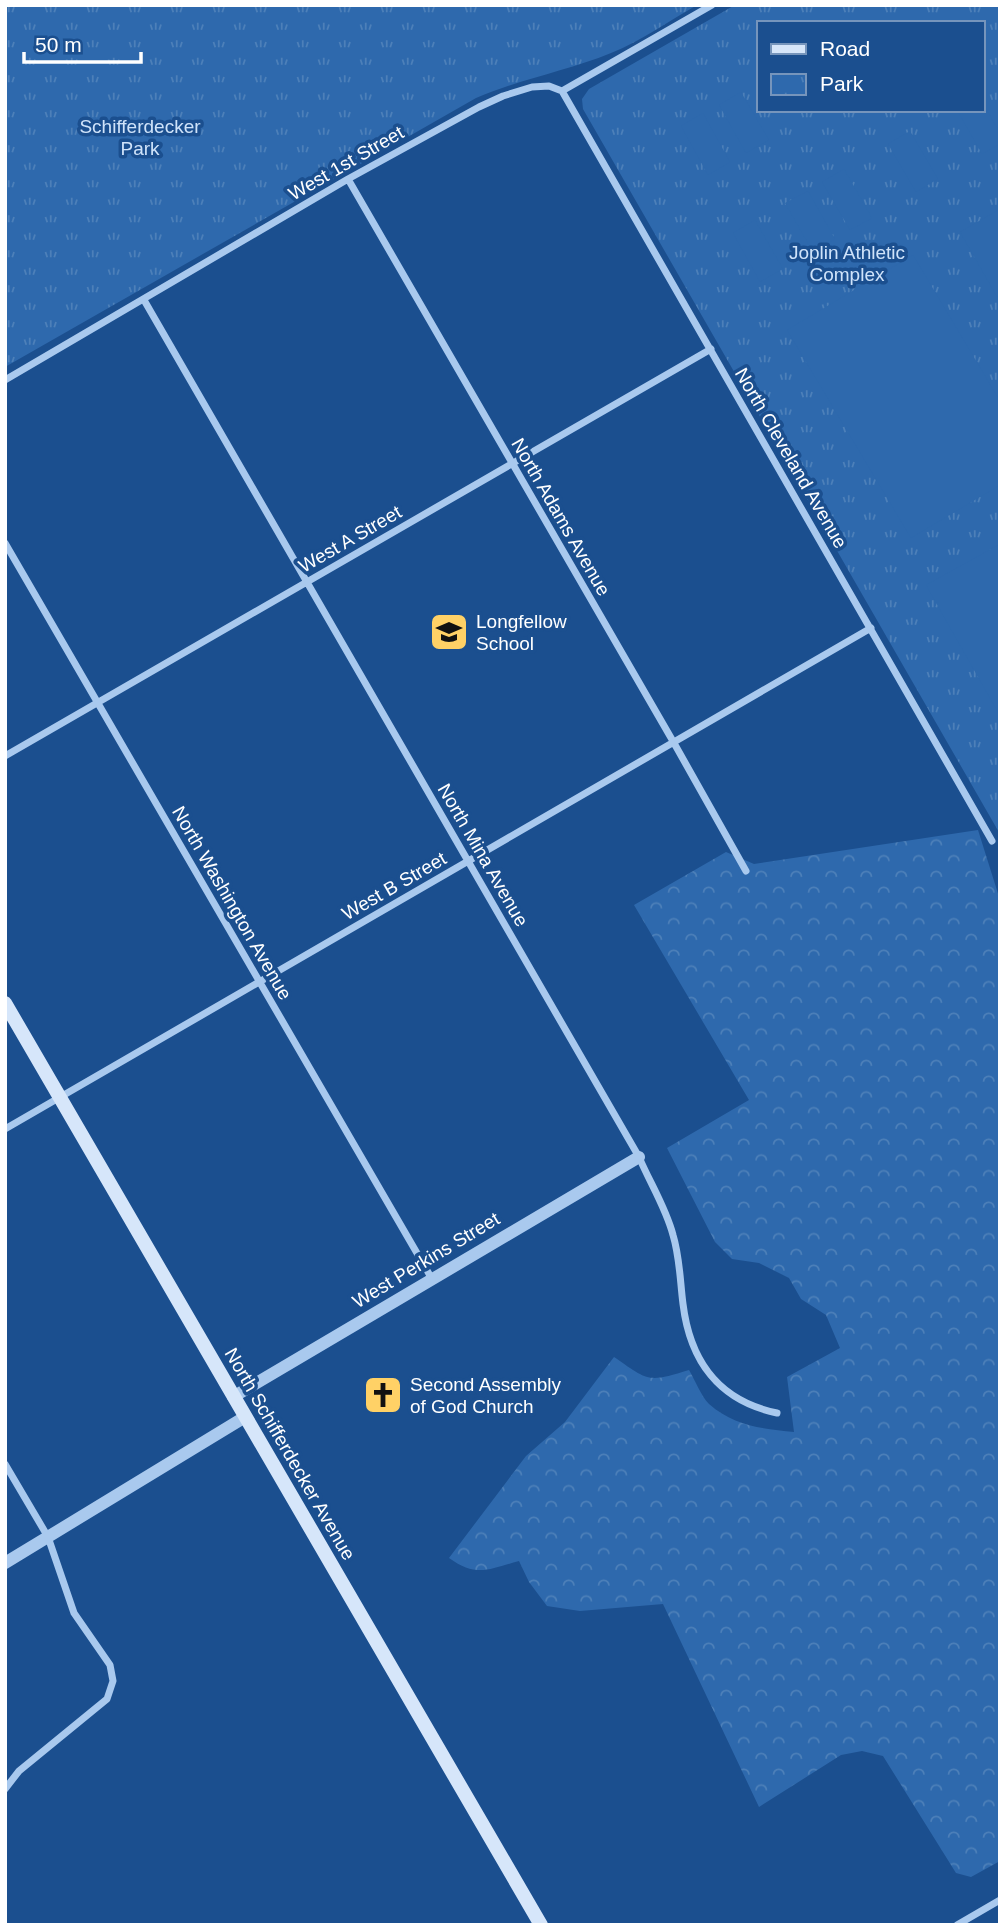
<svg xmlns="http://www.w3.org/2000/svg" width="1005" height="1930" viewBox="0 0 1005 1930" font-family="Arial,sans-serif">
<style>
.forest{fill:url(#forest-crowns)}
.park{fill:url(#park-tufts);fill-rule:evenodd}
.pitch{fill:#2e69ad}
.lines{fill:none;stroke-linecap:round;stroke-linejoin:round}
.minor{stroke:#a9c9ee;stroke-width:7}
.tertiary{stroke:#a9c9ee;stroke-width:12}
.secondary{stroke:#d6e6fa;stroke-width:14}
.labels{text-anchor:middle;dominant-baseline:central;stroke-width:7;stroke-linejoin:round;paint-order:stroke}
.park-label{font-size:19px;fill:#cfe3fa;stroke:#1b4f8f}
.street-label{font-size:19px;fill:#fff;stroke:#1b4f8f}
.poi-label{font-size:19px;fill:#fff;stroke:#1b4f8f;text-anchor:start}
</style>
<defs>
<pattern id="forest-crowns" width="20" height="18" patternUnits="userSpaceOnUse" patternTransform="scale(1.75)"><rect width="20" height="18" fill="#2e69ad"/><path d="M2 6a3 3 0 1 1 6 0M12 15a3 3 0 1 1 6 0" fill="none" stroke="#4d80b9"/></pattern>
<pattern id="park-tufts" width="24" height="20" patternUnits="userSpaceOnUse" patternTransform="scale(1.75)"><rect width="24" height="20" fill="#2e69ad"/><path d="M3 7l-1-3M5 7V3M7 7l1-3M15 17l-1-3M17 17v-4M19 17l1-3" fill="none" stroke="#4d80b9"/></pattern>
</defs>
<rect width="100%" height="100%" fill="#1b4f8f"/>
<path class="forest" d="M 978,830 L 1000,900 L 1000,1861 L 971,1877 L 956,1873 L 883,1756 L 862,1751 L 841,1755 L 759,1807 L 663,1604 L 580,1611 L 547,1606 L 529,1582 L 519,1561 C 489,1569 477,1578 449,1558 L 526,1456 L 565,1422 L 614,1357 C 649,1381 647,1383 689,1370 C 695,1380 701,1396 709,1404 C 734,1426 763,1429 794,1432 L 787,1377 L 840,1348 L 826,1315 L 801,1299 L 789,1278 L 759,1263 L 732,1259 L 715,1242 L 667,1148 L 749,1100 L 634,905 L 726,852 L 754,864 Z"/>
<path class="park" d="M 5,5 L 697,5 C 669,21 641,41 611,53 C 567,71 520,79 476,98 L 5,367 Z
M 735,5 L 1000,5 L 1000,834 L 583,109 L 582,99 L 589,89 ZM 758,23 L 982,23 L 982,110 L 758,110 Z"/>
<path class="pitch" d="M 741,92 L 769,140 L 746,153 L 719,105 Z
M 982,102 L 1000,133 L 1000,144 L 982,154 L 957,110 L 982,110 Z
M 703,113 L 730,162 L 708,175 L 681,126 Z
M 910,131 L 938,179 L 916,192 L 888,144 Z
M 844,169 L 872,218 L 850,230 L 822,182 Z
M 808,191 L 835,239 L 813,252 L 785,203 Z
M 1000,209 L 1000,302 L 960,232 Z
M 755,220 L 783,269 L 760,282 L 733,233 Z
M 913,255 L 1000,401 L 1000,485 L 911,538 L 787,330 Z
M 1000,544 L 1000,716 L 926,585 Z"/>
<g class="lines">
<path class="minor" d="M 562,91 L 992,841
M 348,179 L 674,743 L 746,871
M 144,300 L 639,1157 C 650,1183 666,1208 673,1235 C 680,1258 680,1281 683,1304 C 690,1361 719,1401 777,1413
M 5,380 L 348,179 L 479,107 L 503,96 L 532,87 L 549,86 L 562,91 L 712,5
M 5,543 L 432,1279
M 5,756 L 711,349
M 5,1129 L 871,628
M 5,1464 L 48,1537 L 74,1613 L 110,1665 L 113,1681 L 107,1699 L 19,1771 L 5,1789
M 957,1925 L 1000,1900"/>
<path class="tertiary" d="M 233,1397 L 639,1157
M 5,1563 L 245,1417"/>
<path class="secondary" d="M 5,1003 L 541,1925"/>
</g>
<defs>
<symbol id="school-square" viewBox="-11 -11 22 22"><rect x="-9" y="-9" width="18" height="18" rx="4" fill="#ffd166" stroke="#1b4f8f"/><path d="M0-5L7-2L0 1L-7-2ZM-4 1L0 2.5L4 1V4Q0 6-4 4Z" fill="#111"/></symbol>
<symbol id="church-square" viewBox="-11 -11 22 22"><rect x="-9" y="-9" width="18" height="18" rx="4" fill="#ffd166" stroke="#1b4f8f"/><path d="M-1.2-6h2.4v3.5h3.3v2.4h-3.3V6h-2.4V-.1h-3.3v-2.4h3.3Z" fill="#111"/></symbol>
</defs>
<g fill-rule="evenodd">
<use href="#school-square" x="427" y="610" width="44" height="44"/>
<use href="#church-square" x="361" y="1373" width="44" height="44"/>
</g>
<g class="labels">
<g class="park-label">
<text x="140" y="126">Schifferdecker<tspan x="140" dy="22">Park</tspan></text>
<text x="847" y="252">Joplin Athletic<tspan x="847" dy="22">Complex</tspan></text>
</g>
<g class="street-label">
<text transform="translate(346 163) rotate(-30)">West 1st Street</text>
<text transform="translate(791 458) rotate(60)">North Cleveland Avenue</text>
<text transform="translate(561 517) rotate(60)">North Adams Avenue</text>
<text transform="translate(350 539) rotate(-30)">West A Street</text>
<text transform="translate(483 855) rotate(60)">North Mina Avenue</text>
<text transform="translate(394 886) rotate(-30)">West B Street</text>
<text transform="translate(232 903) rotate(60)">North Washington Avenue</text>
<text transform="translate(426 1260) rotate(-31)">West Perkins Street</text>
<text transform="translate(290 1454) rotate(60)">North Schifferdecker Avenue</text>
</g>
<g class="poi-label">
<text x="476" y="621">Longfellow<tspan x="476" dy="22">School</tspan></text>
<text x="410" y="1384">Second Assembly<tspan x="410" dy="22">of God Church</tspan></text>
</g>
</g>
<rect width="1005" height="1930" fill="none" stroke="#ffffff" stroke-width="14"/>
<rect x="757" y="21" width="228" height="91" fill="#1b4f8f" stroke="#7695bc" stroke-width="2"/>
<rect x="771" y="44" width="35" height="10" fill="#d6e6fa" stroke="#7695bc" stroke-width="2"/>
<text x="820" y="56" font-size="21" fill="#ffffff">Road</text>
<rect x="771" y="74" width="35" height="21" fill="url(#park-tufts)" stroke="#7695bc" stroke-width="2"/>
<text x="820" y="91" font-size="21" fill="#ffffff">Park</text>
<path d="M24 52v10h117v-10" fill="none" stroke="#ffffff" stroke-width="3.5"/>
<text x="35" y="52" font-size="21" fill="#ffffff" stroke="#1b4f8f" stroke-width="5" paint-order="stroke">50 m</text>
</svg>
